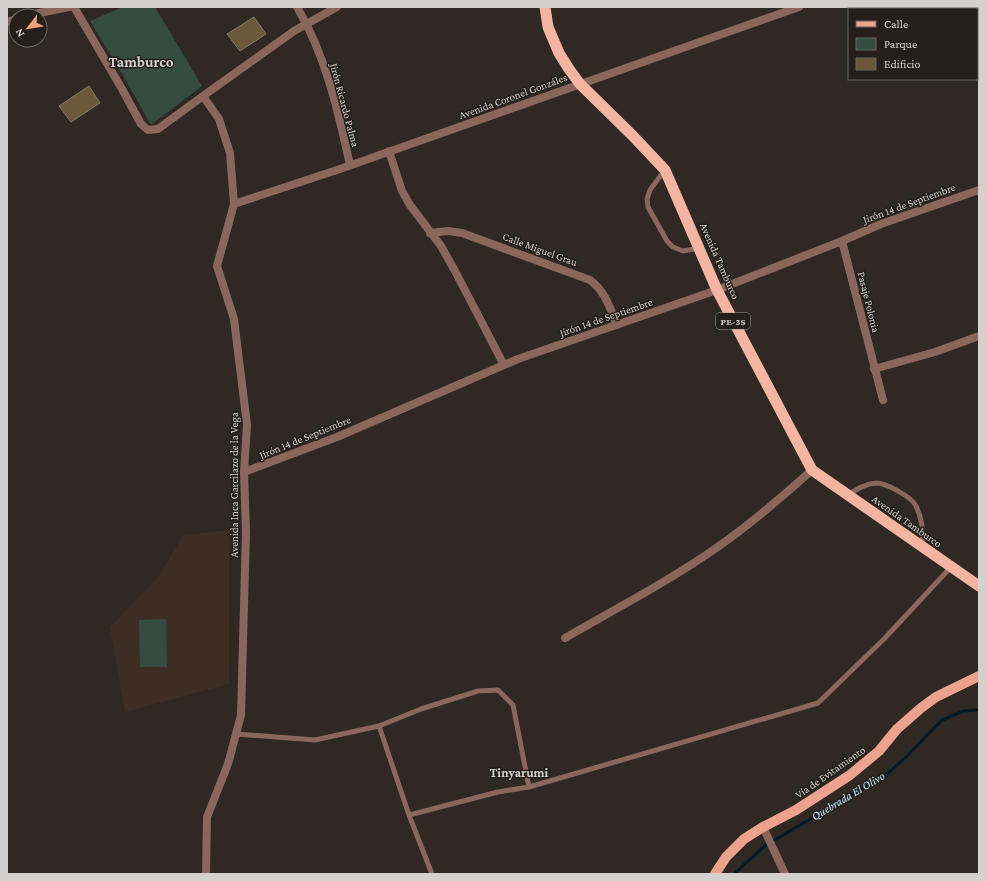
<svg xmlns="http://www.w3.org/2000/svg" width="986" height="881" viewBox="0 0 986 881" font-family="'Crimson Pro',serif">
<style>
.education{fill:#3e2d23}
.green{fill:#354c40}
.lines{fill:none;stroke-linecap:round;stroke-linejoin:round}
.stream{stroke:#001b27;stroke-width:3}
.building{fill:#6b593a;stroke:#807b72}
.service{stroke:#8b665d;stroke-width:5}
.minor{stroke:#8b665d;stroke-width:8}
.primary{stroke:#eda28e;stroke-width:10}
.trunk{stroke:#f4b4a2;stroke-width:11}
.labels{text-anchor:middle;dominant-baseline:central;stroke-width:3;stroke-linejoin:round;paint-order:stroke}
.shield{fill:#251f19;stroke:#a09b97;stroke-width:1}
.shield-label{font-size:10px;font-weight:bold;fill:#d4d0cd}
.street-label{font-size:11px;fill:#d4d0cd;stroke:#251f19}
.water-label{font-size:12px;font-style:italic;fill:#c3eafd;stroke:#251f19}
.quarter-label{font-size:13px;font-weight:bold;fill:#d4d0cd;stroke:#251f19}
.district-label{font-size:15px;font-weight:bold;fill:#d4d0cd;stroke:#251f19}
</style>
<rect width="100%" height="100%" fill="#2f2823"/>
<path class="education" d="M 229,530 L 229,684 L 125,712 L 110,627 L 159,576 L 183,535 Z"/>
<path class="green" d="M 123,7 L 155,7 L 202,86 L 151,125 L 125,79 L 90,21 Z
M 166,619 L 167,667 L 140,667 L 139,620 Z"/>
<g class="lines">
<path class="stream" d="M 735,874 L 737,871 L 766,845 L 887,774 L 905,758 L 942,720 L 964,711 L 979,710"/>
</g>
<path class="building" d="M 254,17 L 266,34 L 240,51 L 227,34 Z
M 89,86 L 100,103 L 71,122 L 59,106 Z"/>
<g class="lines">
<path class="service" d="M 664,171 L 650,190 L 647,199 L 648,207 L 667,241 L 673,247 L 683,251 L 699,248
M 848,495 C 857,489 865,484 876,483 C 886,483 912,497 916,506 C 922,519 924,531 922,545
M 379,726 L 409,815 L 432,874
M 236,734 L 315,740 L 379,726 L 421,709 L 478,691 L 498,690 L 513,705 L 529,787
M 409,815 L 498,792 L 529,787 L 818,703 L 885,638 L 951,567"/>
<path class="minor" d="M 74,7 L 122,89 L 141,124 L 148,130 L 158,129 L 203,96 L 219,119 L 230,153 L 234,204 L 217,266 L 234,319 L 247,425 L 244,472 L 246,532 L 241,715 L 228,764 L 207,817 L 206,874
M 297,7 C 326,56 338,111 350,165
M 24,16 L 69,7
M 7,22 L 16,19
M 203,96 L 294,31 L 337,7
M 389,151 L 402,191 L 410,205 L 441,246 L 455,271 L 504,365
M 234,204 L 340,169 L 799,7
M 430,233 L 448,231 L 462,233 L 590,280 C 605,291 610,308 617,325
M 842,241 L 883,400
M 874,369 L 935,352 L 979,336
M 244,472 L 337,437 L 518,359 L 717,290 L 842,241 L 881,224 L 979,190
M 565,638 C 617,608 671,580 719,546 C 752,523 782,497 812,470
M 763,827 L 785,874"/>
<path class="primary" d="M 715,874 L 726,857 L 744,839 L 763,827 L 796,810 L 850,775 L 879,751 L 897,729 L 921,708 L 936,697 L 979,676"/>
<path class="trunk" d="M 545,7 L 548,27 L 559,53 L 569,69 L 580,84 L 633,136 L 665,170 L 717,290 L 812,470 L 979,586"/>
</g>
<g class="labels">
<rect class="shield" x="716" y="313" width="34" height="16" rx="3"/>
<g class="shield-label">
<text x="733" y="321">PE-3S</text>
</g>
<g class="street-label">
<text transform="translate(513 96) rotate(-20)">Avenida Coronel Gonzáles</text>
<text transform="translate(345 105) rotate(75)">Jirón Ricardo Palma</text>
<text transform="translate(909 203) rotate(-20)">Jirón 14 de Septiembre</text>
<text transform="translate(540 249) rotate(20)">Calle Miguel Grau</text>
<text transform="translate(720 261) rotate(66)">Avenida Tamburco</text>
<text transform="translate(869 302) rotate(76)">Pasaje Polonia</text>
<text transform="translate(606 317) rotate(-19)">Jirón 14 de Septiembre</text>
<text transform="translate(305 437) rotate(-22)">Jirón 14 de Septiembre</text>
<text transform="translate(234 485) rotate(-90)">Avenida Inca Garcilazo de la Vega</text>
<text transform="translate(907 521) rotate(35)">Avenida Tamburco</text>
<text transform="translate(830 772) rotate(-35)">Vía de Evitamiento</text>
</g>
<g class="water-label">
<text transform="translate(848 796) rotate(-31)">Quebrada El Olivo</text>
</g>
<g class="quarter-label">
<text x="519" y="772">Tinyarumi</text>
</g>
<g class="district-label">
<text x="141" y="62">Tamburco</text>
</g>
</g>
<rect width="986" height="881" fill="none" stroke="#d4d0cd" stroke-width="16"/>
<rect x="848" y="8" width="130" height="72" fill="#251f19" stroke="#6b6661"/>
<rect x="856" y="21" width="20" height="6" fill="#eda28e" stroke="#6b6661"/>
<text x="884" y="28" font-size="12" fill="#d4d0cd">Calle</text>
<rect x="856" y="38" width="20" height="12" fill="#354c40" stroke="#6b6661"/>
<text x="884" y="48" font-size="12" fill="#d4d0cd">Parque</text>
<rect x="856" y="58" width="20" height="12" fill="#6b593a" stroke="#6b6661"/>
<text x="884" y="68" font-size="12" fill="#d4d0cd">Edificio</text>
<g transform="translate(28 28) rotate(239)"><circle r="19" fill="#251f19" stroke="#6b6661"/>
<path d="M0-3L7 15L0 10L-7 15Z" fill="#f1a17c"/>
<text y="-6" font-size="11" font-weight="bold" text-anchor="middle" fill="#d4d0cd">N</text>
</g>
</svg>
